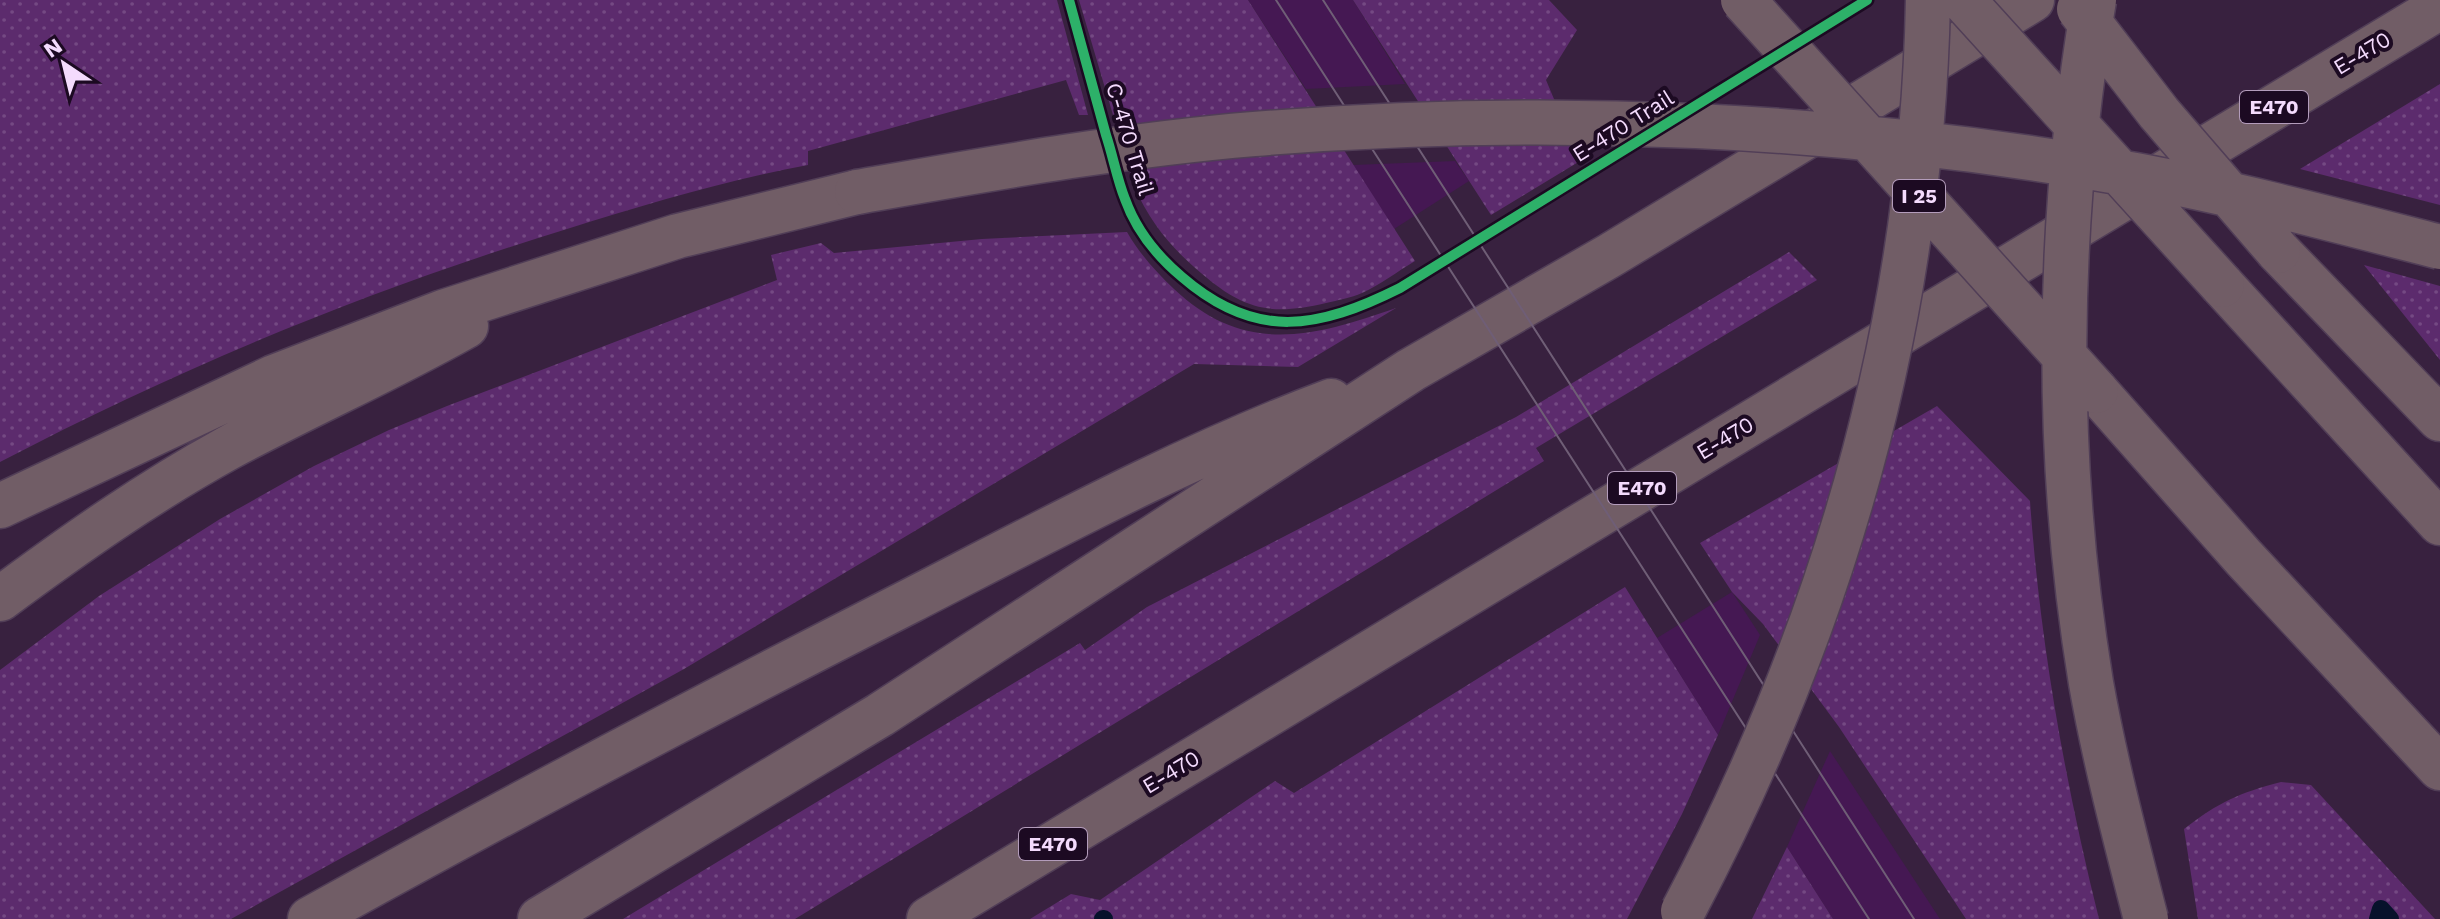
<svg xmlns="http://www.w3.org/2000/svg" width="2440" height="919" viewBox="0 0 2440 919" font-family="'Work Sans',sans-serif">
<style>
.built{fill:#451853}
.grass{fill:url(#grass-dots)}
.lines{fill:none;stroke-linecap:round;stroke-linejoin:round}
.stream{stroke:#07122b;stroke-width:18}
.motorway-casing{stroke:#513e57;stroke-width:47}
.motorway{stroke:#715d66;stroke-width:44}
.tram{stroke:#6f5e76;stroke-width:2}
.motorway-bridge-casing{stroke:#513e57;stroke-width:47;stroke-linecap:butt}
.motorway-bridge{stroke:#715d66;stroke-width:44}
.cycleway-casing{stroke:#1c0a22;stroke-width:15}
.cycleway{stroke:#2db169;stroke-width:10}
.labels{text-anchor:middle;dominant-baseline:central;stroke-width:8;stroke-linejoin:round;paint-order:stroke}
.shield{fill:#1c0a22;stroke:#b39cbb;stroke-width:2}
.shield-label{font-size:20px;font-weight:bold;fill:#f4dbfd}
.street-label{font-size:22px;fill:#f4dbfd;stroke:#1c0a22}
</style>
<defs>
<pattern id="grass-dots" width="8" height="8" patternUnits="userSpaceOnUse" patternTransform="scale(2)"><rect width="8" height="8" fill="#5c2b6d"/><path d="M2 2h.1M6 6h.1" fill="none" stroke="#744983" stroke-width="1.8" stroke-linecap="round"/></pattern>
</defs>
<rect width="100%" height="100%" fill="#38213f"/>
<path class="built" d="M 1248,0 L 1353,0 L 1405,84 L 1306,89 Z
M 1455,161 L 1469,181 L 1394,229 L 1353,165 Z
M 1732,592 L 1760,635 L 1718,735 L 1657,638 Z
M 1830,751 L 1940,919 L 1833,919 L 1787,847 Z"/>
<path class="grass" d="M 0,0 L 1057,0 L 1088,115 L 1079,115 L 1066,80 L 808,151 L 808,165 C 727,180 647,204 567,229 C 368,290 184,366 0,462 Z
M 1079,0 L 1248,0 L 1415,261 C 1398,271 1380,285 1362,293 C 1351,298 1338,300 1326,303 C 1271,316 1244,310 1201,273 C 1171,248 1150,222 1134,186 Z
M 1353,0 L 1549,0 L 1577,30 L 1546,80 L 1580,161 L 1491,215 Z
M 2440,84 L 2440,205 L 2300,169 Z
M 1127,232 C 1139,253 1156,272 1174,289 C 1245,356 1313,337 1396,308 L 1298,367 L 1194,364 L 684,669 L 231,919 L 0,919 L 0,670 L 99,596 L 220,519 L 314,466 L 389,430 L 447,406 L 777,280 L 771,255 L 821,243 L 834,253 L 982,239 Z
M 1789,252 L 1817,280 L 1536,448 L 1544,461 L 795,919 L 623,919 L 1080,643 L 1085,650 L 1147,607 L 1516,417 Z
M 2364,265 L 2440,286 L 2440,360 Z
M 1937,406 L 2030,501 C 2040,643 2065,782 2099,919 L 1966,919 L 1839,727 L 1763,624 L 1732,592 L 1700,543 Z
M 1625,587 L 1718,735 L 1682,814 L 1627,919 L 1030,919 L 1071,894 L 1100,900 L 1275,781 L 1294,793 Z
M 2281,782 L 2311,785 L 2435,919 L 2198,919 L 2184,829 C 2219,802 2239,793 2281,782 Z
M 1787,847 L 1833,919 L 1752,919 Z"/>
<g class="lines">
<path class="stream" d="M 1103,919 L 1104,919
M 2378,919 L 2381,909 L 2390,919"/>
<defs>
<path id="motorway" d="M 2278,251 L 2440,419
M 2222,285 L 2440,523
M 2096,391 L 2244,558 L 2440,768
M 0,506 L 274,377 L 443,312 L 678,236 L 857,192
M 0,599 C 73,545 148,492 228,448 C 306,406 388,370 466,326
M 310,919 C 508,809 708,704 910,601 C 1046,531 1187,455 1331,401
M 540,919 L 880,715 L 1411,370 L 1609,256 L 2032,0
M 929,919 L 2440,7"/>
</defs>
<use href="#motorway" class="motorway-casing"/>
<use href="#motorway" class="motorway"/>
<path class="tram" d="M 1276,0 L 1869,919
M 1323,0 L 1914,919"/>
<defs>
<path id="motorway-bridge" d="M 1743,0 L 2096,391
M 1963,0 L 2222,285
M 2094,0 C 2056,224 2054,458 2091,683 C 2105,762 2126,841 2146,919
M 2079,9 L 2159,113 L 2278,251
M 857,192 C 989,169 1121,145 1254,134 C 1547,110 1846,123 2135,175 C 2238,194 2339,221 2440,247
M 1683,911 C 1834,626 1922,323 1928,0"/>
</defs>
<use href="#motorway-bridge" class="motorway-bridge-casing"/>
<use href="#motorway-bridge" class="motorway-bridge"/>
<defs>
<path id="cycleway" d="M 1069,0 C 1081,45 1094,90 1106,135 C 1113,156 1117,179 1125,199 C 1136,230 1157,256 1182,277 C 1256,341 1318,329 1400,288 L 1867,0"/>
</defs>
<use href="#cycleway" class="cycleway-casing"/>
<use href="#cycleway" class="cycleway"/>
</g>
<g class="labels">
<g class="shield">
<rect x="2240" y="91" width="68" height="32" rx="6"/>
<rect x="1893" y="180" width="52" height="32" rx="6"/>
<rect x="1608" y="472" width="68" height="32" rx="6"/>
<rect x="1019" y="828" width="68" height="32" rx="6"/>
</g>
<g class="shield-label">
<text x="2274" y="107">E470</text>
<text x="1919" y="196">I 25</text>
<text x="1642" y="488">E470</text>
<text x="1053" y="844">E470</text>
</g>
<g class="street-label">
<text transform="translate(2362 53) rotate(-31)">E-470</text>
<text transform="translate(1623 126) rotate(-32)">E-470 Trail</text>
<text transform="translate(1130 139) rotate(73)">C-470 Trail</text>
<text transform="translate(1725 438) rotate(-31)">E-470</text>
<text transform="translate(1171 772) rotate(-31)">E-470</text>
</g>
</g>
<g transform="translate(64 64) rotate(325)" stroke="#1c0a22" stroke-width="6" paint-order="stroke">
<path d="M0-6L14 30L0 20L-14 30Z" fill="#f4dbfd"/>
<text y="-12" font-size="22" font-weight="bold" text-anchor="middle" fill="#f4dbfd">N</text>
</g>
</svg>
